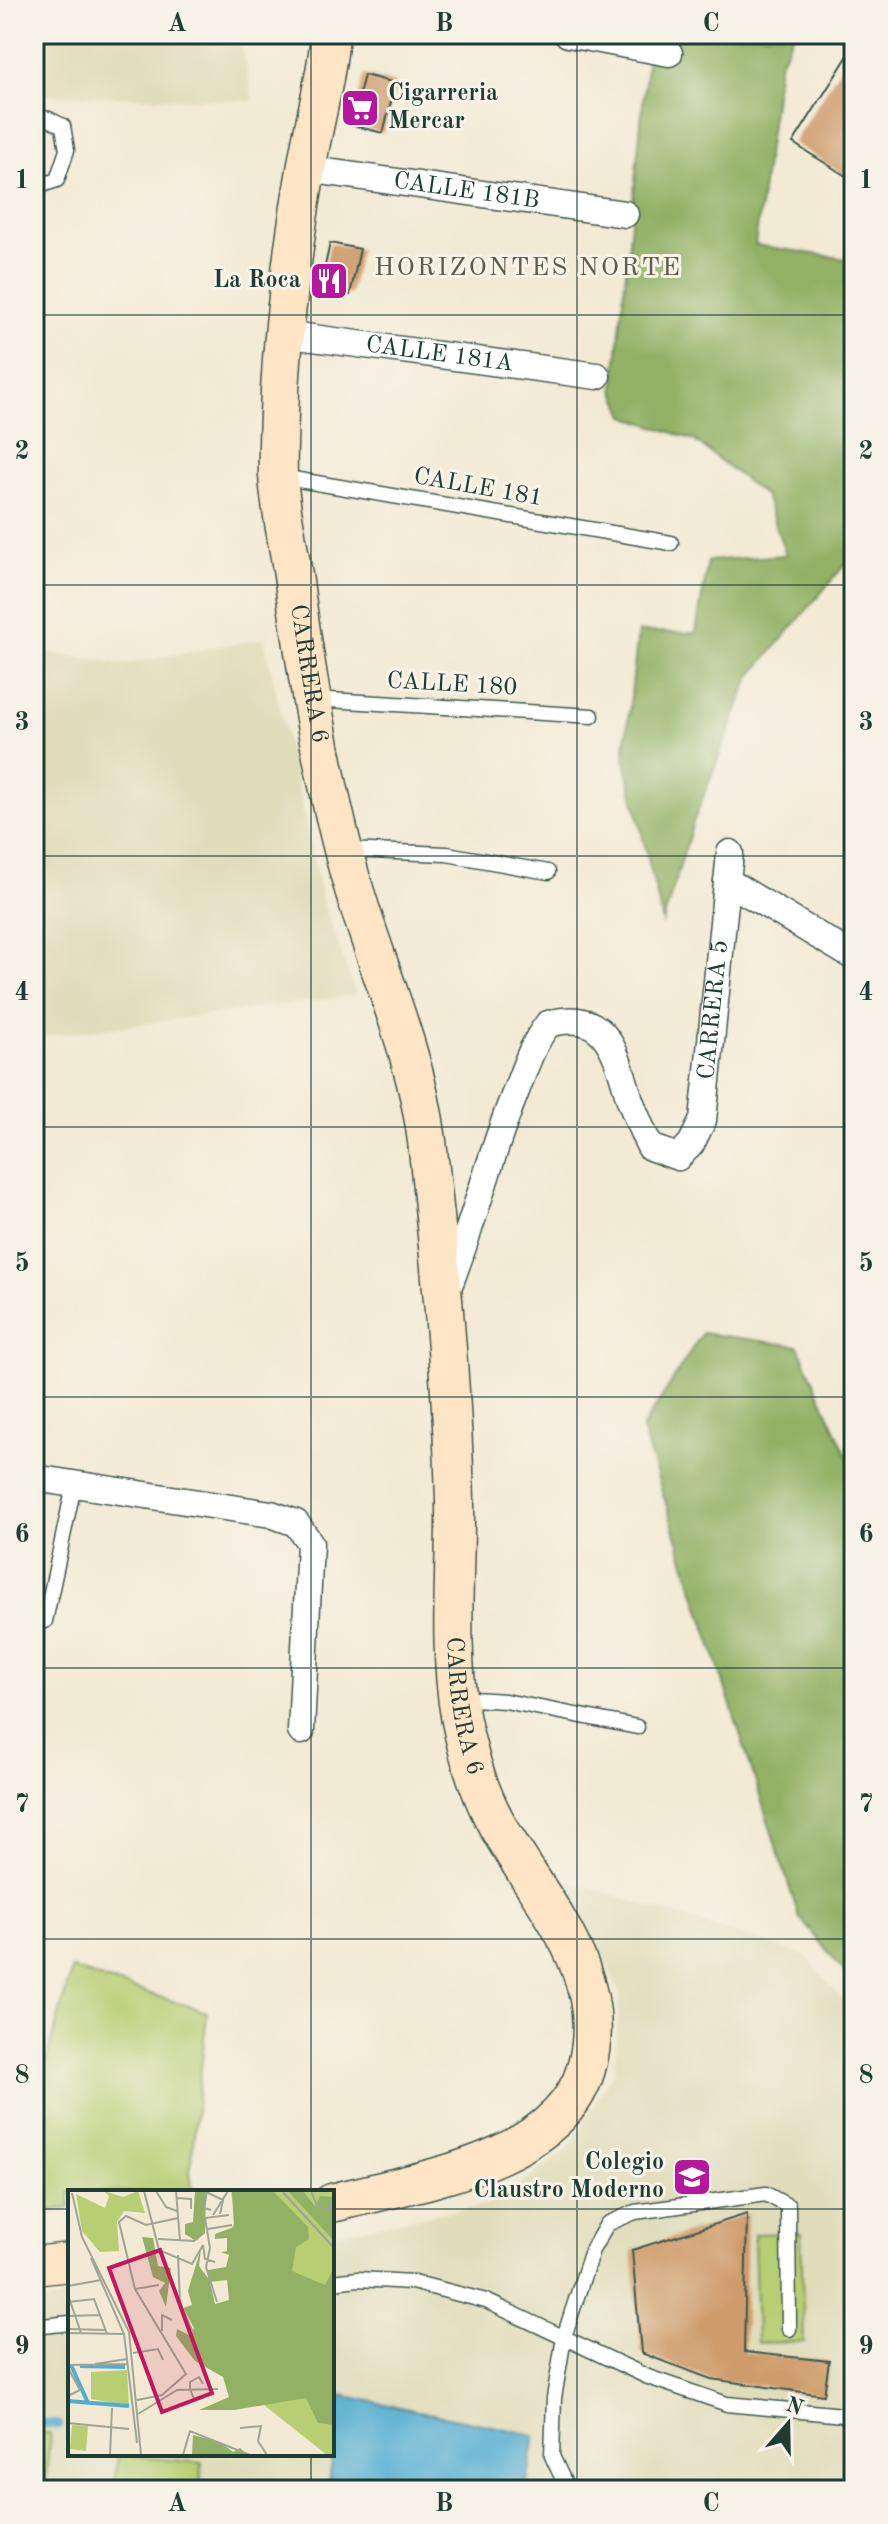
<svg xmlns="http://www.w3.org/2000/svg" width="888" height="2524" viewBox="0 0 888 2524" font-family="'Old Standard TT',serif">
<style>
.built{fill:#e0ddbb}
.green{fill:#b8ce73;stroke:#6c8654;stroke-width:2}
.forest{fill:#92b165;stroke:#58774c;stroke-width:2}
.water{fill:#53add1;stroke:#397582;stroke-width:2}
.lines{fill:none;stroke-linecap:round;stroke-linejoin:round}
.stream{stroke:#53add1;stroke-width:9}
.building{fill:#ce9b6a}
.lane-casing{stroke:#3f574c;stroke-width:17}
.street-casing{stroke:#3f574c;stroke-width:29}
.secondary-casing{stroke:#3f574c;stroke-width:41}
.lane{stroke:#fff;stroke-width:14}
.street{stroke:#fff;stroke-width:26}
.secondary{stroke:#fde5c5;stroke-width:38}
.grid{fill:none;stroke:#1f3d34;stroke-width:2;stroke-opacity:0.55}
.labels{text-anchor:middle;dominant-baseline:central;stroke-width:6;stroke-linejoin:round;paint-order:stroke}
.poi-label{font-size:24px;font-weight:bold;fill:#1f3d34;stroke:#f7f3e8;text-anchor:end}
.street-label{font-size:24px;fill:#1f3d34;stroke:#f7f3e8}
.neighbourhood-label{font-size:26px;letter-spacing:2px;fill:#5c5e47;stroke:#f7f3e8}
.inset-river{fill:none;stroke:#53add1;stroke-width:4}
.inset-road{fill:none;stroke:#9ea594;stroke-width:2}
.view{fill:#c2185b;fill-opacity:0.15;stroke:#c2185b;stroke-width:4}
.inset-edge{fill:none;stroke:#1f3d34;stroke-width:4}
.neatline{fill:none;stroke:#1f3d34;stroke-width:3}
.grid-label{font-size:26px;text-anchor:middle;font-weight:bold;fill:#1f3d34}
</style>
<rect width="100%" height="100%" fill="#f7f3e8"/>
<filter id="ink" filterUnits="userSpaceOnUse"><feTurbulence type="fractalNoise" baseFrequency=".0125" numOctaves="2"/><feDisplacementMap in="SourceGraphic" scale="16" xChannelSelector="R" yChannelSelector="G"/><feConvolveMatrix kernelMatrix="1 2 1 2 8 2 1 2 1" color-interpolation-filters="sRGB"/></filter>
<filter id="wash" filterUnits="userSpaceOnUse"><feTurbulence type="fractalNoise" baseFrequency=".006" numOctaves="4" result="noise"/><feDisplacementMap in="SourceGraphic" scale="32" xChannelSelector="R" yChannelSelector="G"/><feGaussianBlur stdDeviation="1.8" result="paint"/><feColorMatrix in="noise" values="0 0 0 0 0 0 0 0 0 0 0 0 0 0 0 0 0 1.4 0 .05"/><feComposite in="paint" operator="in"/></filter>
<g filter="url(#wash)">
<rect width="100%" height="100%" fill="#f2ead4"/>
<path class="built" d="M 34,34 L 239,34 L 253,101 L 34,94 Z
M 264,638 L 323,903 L 356,995 L 34,1038 L 34,651 L 126,664 Z
M 562,1879 L 806,1956 L 854,2013 L 854,2490 L 34,2490 L 34,2299 L 50,2302 L 70,2296 L 70,2454 L 332,2454 L 332,2234 L 495,2203 L 567,2150 L 614,2071 L 620,1992 Z"/>
<path class="green" d="M 72,1969 L 207,2012 L 190,2172 L 193,2192 L 70,2192 L 70,2208 L 34,2213 L 34,2106 Z
M 801,2233 L 804,2342 L 757,2343 L 754,2234 Z
M 34,2432 L 50,2433 L 45,2490 L 34,2490 Z
M 118,2455 L 202,2463 L 200,2490 L 115,2490 Z"/>
<path class="forest" d="M 650,34 L 794,34 L 779,64 L 755,245 L 854,260 L 854,554 L 750,677 L 693,823 L 663,922 L 624,757 L 638,632 L 696,633 L 708,561 L 786,555 L 765,496 L 694,440 L 625,416 L 614,389 Z
M 702,1333 L 798,1346 L 854,1471 L 854,1983 L 799,1917 L 642,1429 Z"/>
<path class="water" d="M 341,2395 L 535,2435 L 526,2490 L 328,2490 Z"/>
<g class="lines">
<path class="stream" d="M 34,2422 L 59,2425"/>
</g>
<g id="blocks">
<path class="building" d="M 854,46 L 854,181 L 793,143 Z
M 364,75 L 396,83 L 383,133 L 351,125 Z
M 330,243 L 360,249 L 350,295 L 320,289 Z
M 747,2214 L 744,2352 L 829,2361 L 824,2395 L 711,2379 L 641,2353 L 632,2250 Z"/>
</g>
</g>
<g filter="url(#ink)">
<use href="#blocks" fill-opacity="0" stroke="#3f574c" stroke-width="2"/>
<g class="lines">
<defs>
<path id="lane" d="M 34,117 L 49,119 L 63,126 L 67,150 L 57,180 L 34,188
M 281,477 L 671,543
M 313,699 L 592,716
M 344,850 L 447,854 L 548,872
M 45,1621 L 74,1485
M 458,1698 L 505,1701 L 637,1727
M 332,2282 L 358,2279 L 412,2282 L 486,2301 L 648,2377 L 727,2404 L 854,2416
M 34,2327 L 70,2323
M 568,2490 L 552,2456 L 554,2398 L 564,2337 L 592,2250 L 607,2224 L 635,2212 L 766,2194 L 788,2206 L 789,2329"/>
<g id="street">
<path d="M 568,34 L 669,53"/>
<path id="s1" d="M 306,169 L 625,214"/>
<path id="s2" d="M 283,334 L 597,376"/>
<path d="M 727,881 L 854,957"/>
<path id="s3" d="M 446,1293 C 472,1229 488,1161 514,1096 C 524,1071 531,1046 548,1024 C 608,1007 616,1054 630,1100 C 636,1116 642,1131 650,1147 L 678,1157 L 691,1144 L 703,1120 L 730,853"/>
<path d="M 34,1478 L 271,1514 L 296,1523 L 310,1543 L 301,1731"/>
</g>
<g id="secondary">
<path id="s4" d="M 330,34 C 327,78 314,121 307,164 C 294,239 284,315 280,391 C 279,418 277,447 278,475 C 280,510 289,546 294,582 C 307,677 322,772 347,865 C 372,958 415,1045 427,1141 C 440,1260 452,1381 455,1501 C 456,1572 448,1646 460,1716 C 467,1752 477,1786 494,1819 C 536,1898 614,1972 586,2069 C 559,2163 412,2182 332,2203"/>
<path d="M 34,2266 L 70,2262"/>
</g>
</defs>
<use href="#lane" class="lane-casing"/>
<use href="#street" class="street-casing"/>
<use href="#secondary" class="secondary-casing"/>
<use href="#lane" class="lane"/>
<use href="#street" class="street"/>
<use href="#secondary" class="secondary"/>
</g>
</g>
<path class="grid" d="M 311,34 L 311,2192M 577,34 L 577,2490M 34,315 L 854,315M 34,585 L 854,585M 34,856 L 854,856M 34,1127 L 854,1127M 34,1397 L 854,1397M 34,1668 L 854,1668M 34,1939 L 854,1939M 34,2209 L 70,2209M 332,2209 L 854,2209M 311,2454 L 311,2490"/>
<defs>
<symbol id="supermarket-square" viewBox="-11 -11 22 22"><rect x="-9" y="-9" width="18" height="18" rx="4" fill="#b5179e" stroke="#f7f3e8"/><path d="M-6-5.5h2.5l.6 2H6L4.5 2H-2.5L-4.4-4H-6ZM-1.5 3.2a1.3 1.3 0 1 0 .1 0ZM3 3.2a1.3 1.3 0 1 0 .1 0Z" fill="#fff"/></symbol>
<symbol id="restaurant-square" viewBox="-11 -11 22 22"><rect x="-9" y="-9" width="18" height="18" rx="4" fill="#b5179e" stroke="#f7f3e8"/><path d="M-5-6h1v4h1v-4h1v4h1v-4h1v5L-1.5 .5V6h-2V.5L-5-1ZM5-6V6H3V1.5H1.5Q1.5-4 5-6Z" fill="#fff"/></symbol>
<symbol id="school-square" viewBox="-11 -11 22 22"><rect x="-9" y="-9" width="18" height="18" rx="4" fill="#b5179e" stroke="#f7f3e8"/><path d="M0-5L7-2L0 1L-7-2ZM-4 1L0 2.5L4 1V4Q0 6-4 4Z" fill="#fff"/></symbol>
</defs>
<g fill-rule="evenodd">
<use href="#supermarket-square" x="338" y="86" width="44" height="44"/>
<use href="#restaurant-square" x="307" y="259" width="44" height="44"/>
<use href="#school-square" x="670" y="2155" width="44" height="44"/>
</g>
<g class="labels">
<g class="poi-label">
<text x="388" y="94" text-anchor="start">Cigarreria<tspan x="388" dy="28">Mercar</tspan></text>
<text x="301" y="281">La Roca</text>
<text x="664" y="2163">Colegio<tspan x="664" dy="28">Claustro Moderno</tspan></text>
</g>
<g class="street-label">
<text stroke="none"><textPath href="#s1" startOffset="162">CALLE 181B</textPath></text>
<text stroke="none"><textPath href="#s2" startOffset="158">CALLE 181A</textPath></text>
<text transform="translate(478 488) rotate(10)">CALLE 181</text>
<text stroke="none"><textPath href="#s4" startOffset="646">CARRERA 6</textPath></text>
<text transform="translate(452 685) rotate(3)">CALLE 180</text>
<text stroke="none"><textPath href="#s3" startOffset="656">CARRERA 5</textPath></text>
<text stroke="none"><textPath href="#s4" startOffset="1696">CARRERA 6</textPath></text>
</g>
<g class="neighbourhood-label">
<text x="528" y="268">HORIZONTES NORTE</text>
</g>
</g>
<g transform="translate(68 2190)">
<rect width="266" height="266" fill="#f2ead4"/>
<path d="M 36,1 L 55,7 L 70,1 L 77,23 L 56,21 L 49,32 L 51,61 L 32,62 L 14,41 L 8,4 L 37,18 L 41,6 ZM 163,1 L 266,1 L 266,265 L 259,265 L 196,215 L 162,41 L 167,32 ZM 59,180 L 61,216 L 23,209 L 23,182 ZM 4,235 L 20,236 L 18,261 L 2,259 Z" fill="#b8ce73"/>
<path d="M 127,1 L 138,1 L 137,43 L 128,51 L 117,44 L 117,34 L 125,32 ZM 164,1 L 205,1 L 240,37 L 241,49 L 228,57 L 224,81 L 257,95 L 266,77 L 266,235 L 250,233 L 238,208 L 166,220 L 131,220 L 161,207 L 155,187 L 127,171 L 108,146 L 109,139 L 121,145 L 126,138 L 115,118 L 124,115 L 120,101 L 133,58 L 131,76 L 140,88 L 140,80 L 158,77 L 161,65 L 153,62 L 159,61 L 159,48 L 147,49 L 147,44 L 166,37 ZM 159,90 L 161,110 L 147,114 L 142,92 ZM 220,1 L 235,1 L 247,16 L 252,6 L 266,7 L 266,51 ZM 74,47 L 85,48 L 90,76 L 103,78 L 98,117 L 91,101 L 97,93 L 85,87 ZM 125,245 L 152,252 L 165,262 L 172,258 L 180,265 L 124,265 Z" fill="#92b165" fill-rule="evenodd"/>
<path class="inset-river" d="M 3,175 L 20,213M 12,176 L 57,177M 0,211 L 61,216"/>
<path class="inset-road" d="M 76,1 L 91,60 L 124,74 L 135,55M 88,1 L 98,17 L 109,21M 108,1 L 112,51M 139,1 L 136,18 L 143,20M 214,1 L 266,58M 243,1 L 249,16 L 262,20 L 266,2M 138,2 L 155,10 L 152,24M 4,3 L 14,47 L 61,142 L 73,265M 109,8 L 123,9 L 123,19M 145,25 L 160,1M 140,39 L 164,35M 90,49 L 127,51M 135,55 L 137,69 L 147,72M 110,65 L 112,113 L 124,140M 23,68 L 56,144 L 69,253M 0,96 L 33,90M 67,99 L 91,95M 0,105 L 13,143M 0,112 L 26,109 L 39,144M 149,112 L 138,77 L 142,58 L 137,28 L 161,25M 0,126 L 32,125M 0,139 L 37,140M 94,141 L 94,125 L 104,130M 0,143 L 56,144M 65,163 L 90,159 L 95,170M 27,174 L 59,169M 0,175 L 59,174M 0,178 L 12,200 L 0,206M 135,194 L 131,187 L 122,192 L 122,199 L 126,209 L 135,208M 69,210 L 94,205 L 118,184 L 67,99 L 51,32 L 58,26 L 78,35 L 110,28M 70,224 L 109,200 L 150,199M 0,233 L 61,239M 172,238 L 193,236 L 190,251 L 199,265M 42,265 L 44,218M 115,265 L 122,241 L 182,265"/>
<path class="view" d="M 92,60 L 144,203 L 94,222 L 41,78 Z"/>
<rect width="266" height="266" class="inset-edge"/>
</g>
<rect width="888" height="2524" fill="none" stroke="#f7f3e8" stroke-width="88"/>
<g transform="translate(788 2424) rotate(20)" stroke="#f7f3e8" stroke-width="6" paint-order="stroke">
<path d="M0-6L14 30L0 20L-14 30Z" fill="#1f3d34"/>
<text y="-12" font-size="22" font-weight="bold" text-anchor="middle" fill="#1f3d34">N</text>
</g>
<rect x="44" y="44" width="800" height="2436" class="neatline"/>
<g class="grid-label">
<text x="177" y="31">A</text>
<text x="444" y="31">B</text>
<text x="711" y="31">C</text>
<text x="22" y="188">1</text>
<text x="866" y="188">1</text>
<text x="22" y="459">2</text>
<text x="866" y="459">2</text>
<text x="22" y="730">3</text>
<text x="866" y="730">3</text>
<text x="22" y="1000">4</text>
<text x="866" y="1000">4</text>
<text x="22" y="1271">5</text>
<text x="866" y="1271">5</text>
<text x="22" y="1542">6</text>
<text x="866" y="1542">6</text>
<text x="22" y="1812">7</text>
<text x="866" y="1812">7</text>
<text x="22" y="2083">8</text>
<text x="866" y="2083">8</text>
<text x="22" y="2354">9</text>
<text x="866" y="2354">9</text>
<text x="177" y="2511">A</text>
<text x="444" y="2511">B</text>
<text x="711" y="2511">C</text>
</g>
</svg>
